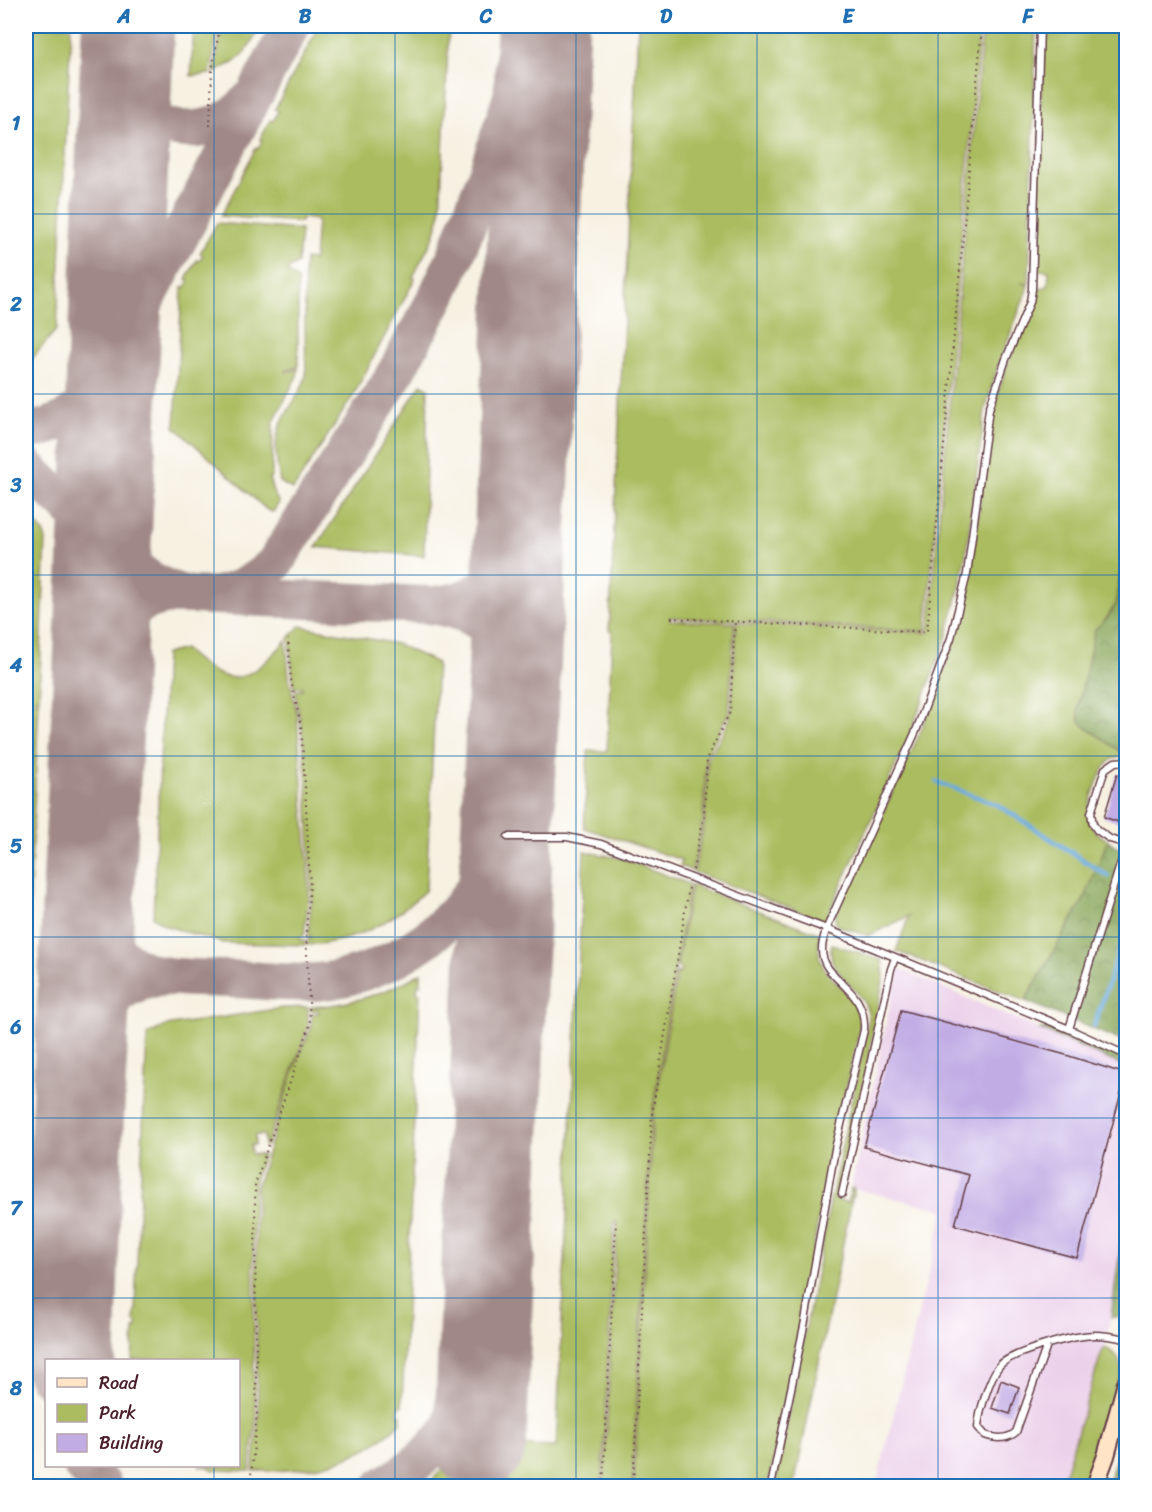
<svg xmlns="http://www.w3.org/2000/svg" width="1152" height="1512" viewBox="0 0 1152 1512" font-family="Sriracha,sans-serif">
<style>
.built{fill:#ecd1ea}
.green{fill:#aabc5f;stroke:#7a6e45;stroke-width:1.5}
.forest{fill:url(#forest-crowns);stroke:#686240;stroke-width:1.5}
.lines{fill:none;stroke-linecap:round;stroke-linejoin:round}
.stream{stroke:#69aadd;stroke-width:4.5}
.taxiway{stroke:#a08886;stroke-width:38}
.runway{stroke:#a08886;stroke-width:93}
.building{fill:#c1ace4}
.lane-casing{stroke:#643e46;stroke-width:9}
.secondary-casing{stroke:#643e46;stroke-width:20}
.path{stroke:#643e46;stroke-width:2;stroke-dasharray:1.5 4.5;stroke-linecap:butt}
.lane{stroke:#fff;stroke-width:6}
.secondary{stroke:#ffe4c6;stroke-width:16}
.grid{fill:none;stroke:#1f6fb2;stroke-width:1.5;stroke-opacity:0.55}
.neatline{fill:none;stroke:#1f6fb2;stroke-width:2}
.grid-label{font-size:20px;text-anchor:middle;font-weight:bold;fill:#1f6fb2}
</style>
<defs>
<pattern id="forest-crowns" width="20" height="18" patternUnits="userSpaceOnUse" patternTransform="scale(1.5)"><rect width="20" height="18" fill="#87a456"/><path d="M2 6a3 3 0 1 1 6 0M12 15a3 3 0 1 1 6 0" fill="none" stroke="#708547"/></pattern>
</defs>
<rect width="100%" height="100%" fill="#fff"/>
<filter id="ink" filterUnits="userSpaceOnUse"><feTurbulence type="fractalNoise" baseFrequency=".0167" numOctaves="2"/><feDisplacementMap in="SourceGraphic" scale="12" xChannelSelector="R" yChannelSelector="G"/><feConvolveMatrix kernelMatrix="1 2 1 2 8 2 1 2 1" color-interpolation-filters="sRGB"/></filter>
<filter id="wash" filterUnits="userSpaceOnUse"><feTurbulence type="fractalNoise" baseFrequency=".008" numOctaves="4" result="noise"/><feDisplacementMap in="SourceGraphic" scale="24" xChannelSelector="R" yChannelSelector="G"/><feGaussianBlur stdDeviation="1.35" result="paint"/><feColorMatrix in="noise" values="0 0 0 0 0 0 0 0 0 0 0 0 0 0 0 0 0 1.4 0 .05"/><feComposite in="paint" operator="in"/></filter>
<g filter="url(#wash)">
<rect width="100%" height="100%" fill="#f7f1e2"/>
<path class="built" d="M 898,968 L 1126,1067 L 1126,1205 L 1109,1326 L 1106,1344 L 1101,1354 L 1061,1486 L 876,1486 L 944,1210 L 851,1188 Z"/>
<path class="green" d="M 26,26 L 71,26 L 57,329 L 26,366 Z
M 194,26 L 219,26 L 210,74 L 191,76 Z
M 222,26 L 261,26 L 245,53 L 232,64 L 231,63 L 214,73 Z
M 319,26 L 449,26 L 440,216 L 434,236 L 413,277 L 415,279 L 353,396 L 293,490 L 280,482 C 277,466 273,442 280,426 C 287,408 301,395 306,376 L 304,270 L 305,259 L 314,260 L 317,220 L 302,218 L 301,222 L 221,216 L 256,148 L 258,149 L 262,141 L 260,140 L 270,120 L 273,121 L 278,111 L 275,109 Z
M 638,26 L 980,26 L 926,631 L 670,617 L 670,620 L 734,623 L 729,711 L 706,758 L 703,820 L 692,871 L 680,866 L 682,860 L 584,828 L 588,751 L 607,751 L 612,632 L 609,630 L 610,614 Z
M 983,26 L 1036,26 L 1029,280 L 1028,284 L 1021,283 L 1028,285 L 1027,290 L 998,366 L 985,410 L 966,553 L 960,587 L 946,639 L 910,734 L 825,921 L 694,872 L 705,821 L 708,759 L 728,723 L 732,708 L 736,623 L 929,633 Z
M 1043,26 L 1126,26 L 1126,251 L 1124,312 L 1126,316 L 1126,534 L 1116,604 L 1104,621 L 1079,702 L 1079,720 L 1126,756 L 1112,759 C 1100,769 1084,809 1090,824 C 1093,832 1101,836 1108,840 L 1086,896 L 1025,1001 L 896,951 L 909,916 L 868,936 L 836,925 L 835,916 L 920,733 L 948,658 L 964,606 L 971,570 L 991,416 L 1007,365 L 1033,301 L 1036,290 L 1048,286 L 1049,271 L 1036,270 Z
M 217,223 L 301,230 L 298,263 L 288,269 L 288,272 L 298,280 L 298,367 L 286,370 L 286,372 L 298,369 L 297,376 L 273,423 L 272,477 L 269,478 L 273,492 L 279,503 L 273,512 L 267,510 L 175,427 L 182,287 L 185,288 L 189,281 L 186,279 L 197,260 L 199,261 L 203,255 L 200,253 Z
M 421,384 L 428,388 L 424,556 L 316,547 Z
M 26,513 L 43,532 L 46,540 L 39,699 L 26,698 Z
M 300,626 L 397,644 L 437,663 L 426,890 C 393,922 355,943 308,945 L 308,939 L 311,938 L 311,936 L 308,936 L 312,896 L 307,786 L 302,729 L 295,691 L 302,690 L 302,687 L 294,688 L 289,638 Z
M 286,641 L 289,678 L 297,714 L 308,865 L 309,896 L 304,936 L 300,937 L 300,940 L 305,940 L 305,945 L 223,943 L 166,926 L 153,917 L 165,654 L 184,649 C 230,691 245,685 286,641 Z
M 26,701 L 39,702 L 26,977 Z
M 584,851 L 624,859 L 689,884 L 651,1119 L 632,1486 L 604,1486 L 617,1221 L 614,1222 L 602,1486 L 428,1486 L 427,1485 L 467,1444 L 556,1447 Z
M 691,885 L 820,934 C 809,991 868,978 858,1036 L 829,1159 L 795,1351 L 768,1486 L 634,1486 L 653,1117 L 677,972 L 679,974 L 681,970 L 677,966 Z
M 832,944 L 882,960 L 884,976 L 866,1071 L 836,1199 L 848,1203 L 851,1188 L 854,1189 L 794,1486 L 775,1486 L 831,1198 L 869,1019 C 867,987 822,973 832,944 Z
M 421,973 L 421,984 L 418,984 L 417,993 L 420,993 L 402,1406 L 399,1406 L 398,1415 L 401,1415 L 401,1423 C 356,1464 312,1472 253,1471 L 259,1415 L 257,1373 L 256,1188 L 293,1072 L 311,1028 L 312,1014 L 319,1013 L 318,1010 L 311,1011 L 311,1007 C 350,1005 387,993 421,973 Z
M 308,1007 L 308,1027 L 266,1146 L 264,1146 L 264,1135 L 255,1135 L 255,1145 L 251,1145 L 251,1154 L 263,1155 L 255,1178 L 253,1195 L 254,1378 L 256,1417 L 250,1471 L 213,1470 L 209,1467 L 199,1466 L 238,1466 L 238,1360 L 132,1360 L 134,1329 L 137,1328 L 137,1322 L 134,1321 L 135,1310 L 137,1309 L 135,1306 L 147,1035 L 165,1026 L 282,1008 Z
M 1105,1347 L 1117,1356 L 1122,1370 L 1089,1486 L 1071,1486 L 1062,1483 L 1101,1354 Z"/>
<path class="forest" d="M 1126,534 L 1126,755 L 1083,725 C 1077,718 1078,711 1079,702 L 1095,629 L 1108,617 L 1116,604 Z
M 1108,840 L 1126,854 L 1126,1043 L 1025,1001 L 1086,896 Z
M 1039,1029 L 1052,1029 L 1126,1059 L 1126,1067 Z
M 1126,1205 L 1126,1311 L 1118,1317 L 1111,1317 Z
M 1126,1428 L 1126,1486 L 1107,1486 Z"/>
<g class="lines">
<path class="stream" d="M 937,782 L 998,805 L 1108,876
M 1094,1026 L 1126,930"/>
<path class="taxiway" d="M 113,26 C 90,109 192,167 249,100
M 26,430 C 56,429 82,412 100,388 L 291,26
M 26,466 C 48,488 71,509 94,530 C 123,557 150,590 192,595 L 430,605 C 489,615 494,631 514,683
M 205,596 C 234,594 255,583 275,563 L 391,381 L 436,298 L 455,257 L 486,176 L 512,96 L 528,26
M 432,605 C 483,603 511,570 521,522
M 100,664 C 112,618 140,592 189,595
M 90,887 C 93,929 118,966 161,975 C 184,979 207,978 230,979 C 258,980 288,984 316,982 C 361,979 407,957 440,928 C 482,892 495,848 509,797
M 81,1057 C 93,1008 120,979 171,977
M 26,1219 C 52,1203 67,1180 76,1151
M 82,1466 L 103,1486
M 382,1486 C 424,1464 462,1424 476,1377 C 482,1355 483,1331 486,1308"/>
<path class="runway" d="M 69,1360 L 76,1151 L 98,706 L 128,26
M 480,1443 L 543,26"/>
</g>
<g id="blocks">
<path class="building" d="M 1117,774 L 1126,777 L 1126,793 L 1118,822 L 1104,817 Z
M 901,1010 L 1066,1055 L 1126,1074 L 1077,1258 L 955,1225 L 969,1175 L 864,1147 Z
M 1001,1380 L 1019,1387 L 1010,1414 L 992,1408 Z"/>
</g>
</g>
<g filter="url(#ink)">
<use href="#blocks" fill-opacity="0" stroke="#643e46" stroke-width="1.5"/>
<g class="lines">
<defs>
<path id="lane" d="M 1126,761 L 1115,762 L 1105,769 L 1091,813 L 1093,824 L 1097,830 L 1110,839 L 1126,844
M 508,837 L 567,837 L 601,844 L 827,929 L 1069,1029 L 1126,1055
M 1069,1029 L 1126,846
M 842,1194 L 891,969 L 895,958
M 1047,1345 L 1016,1432 C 1007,1440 996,1439 985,1435 L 978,1427 C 979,1412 990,1377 999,1366 C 1011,1352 1075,1335 1095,1335 C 1106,1335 1116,1337 1126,1339
M 771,1486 L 805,1321 L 835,1149 L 864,1030 C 867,986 822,981 822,950 C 822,938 828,925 833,914 L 916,731 L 951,638 L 967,574 L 989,409 L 1006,359 L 1030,302 L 1032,289 L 1040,26"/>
<path id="secondary" d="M 1095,1486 L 1106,1456 L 1126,1383"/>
</defs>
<use href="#lane" class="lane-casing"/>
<use href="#secondary" class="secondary-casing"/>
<path class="path" d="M 210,126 L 212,69 L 220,26
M 671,618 L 927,632 L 982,26
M 693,870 L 704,816 L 707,758 L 730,712 L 735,622
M 250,1486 L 257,1413 L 256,1379 L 255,1184 L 310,1025 L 306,931 L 310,885 L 305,785 L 301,726 L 291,680 L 288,639
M 603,1486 L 616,1222
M 633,1486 L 652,1114 L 689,887"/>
<use href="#lane" class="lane"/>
<use href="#secondary" class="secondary"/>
</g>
</g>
<path class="grid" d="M 214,26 L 214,1360M 395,26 L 395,1486M 576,26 L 576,1486M 757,26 L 757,1486M 938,26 L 938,1486M 26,214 L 1126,214M 26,394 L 1126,394M 26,575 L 1126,575M 26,756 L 1126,756M 26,937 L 1126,937M 26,1118 L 1126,1118M 26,1298 L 1126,1298M 214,1466 L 214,1486"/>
<rect width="1152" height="1512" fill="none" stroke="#fff" stroke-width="66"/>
<rect x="45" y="1359" width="195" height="108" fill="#ffffff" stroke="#b7a5aa" stroke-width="1.5"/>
<rect x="57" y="1378" width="30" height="9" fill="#ffe4c6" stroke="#b7a5aa" stroke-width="1.5"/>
<text x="99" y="1389" font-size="18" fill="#4a1f2b">Road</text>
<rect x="57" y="1404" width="30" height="18" fill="#aabc5f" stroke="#b7a5aa" stroke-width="1.5"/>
<text x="99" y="1419" font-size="18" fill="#4a1f2b">Park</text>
<rect x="57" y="1434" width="30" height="18" fill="#c1ace4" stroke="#b7a5aa" stroke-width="1.5"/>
<text x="99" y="1449" font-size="18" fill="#4a1f2b">Building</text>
<rect x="33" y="33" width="1086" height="1446" class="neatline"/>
<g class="grid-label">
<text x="124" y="23">A</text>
<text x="305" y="23">B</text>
<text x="486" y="23">C</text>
<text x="666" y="23">D</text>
<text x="848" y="23">E</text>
<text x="1028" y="23">F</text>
<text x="16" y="130">1</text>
<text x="16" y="311">2</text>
<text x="16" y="492">3</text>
<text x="16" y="672">4</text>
<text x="16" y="853">5</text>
<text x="16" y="1034">6</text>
<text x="16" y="1215">7</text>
<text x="16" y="1395">8</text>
</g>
</svg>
